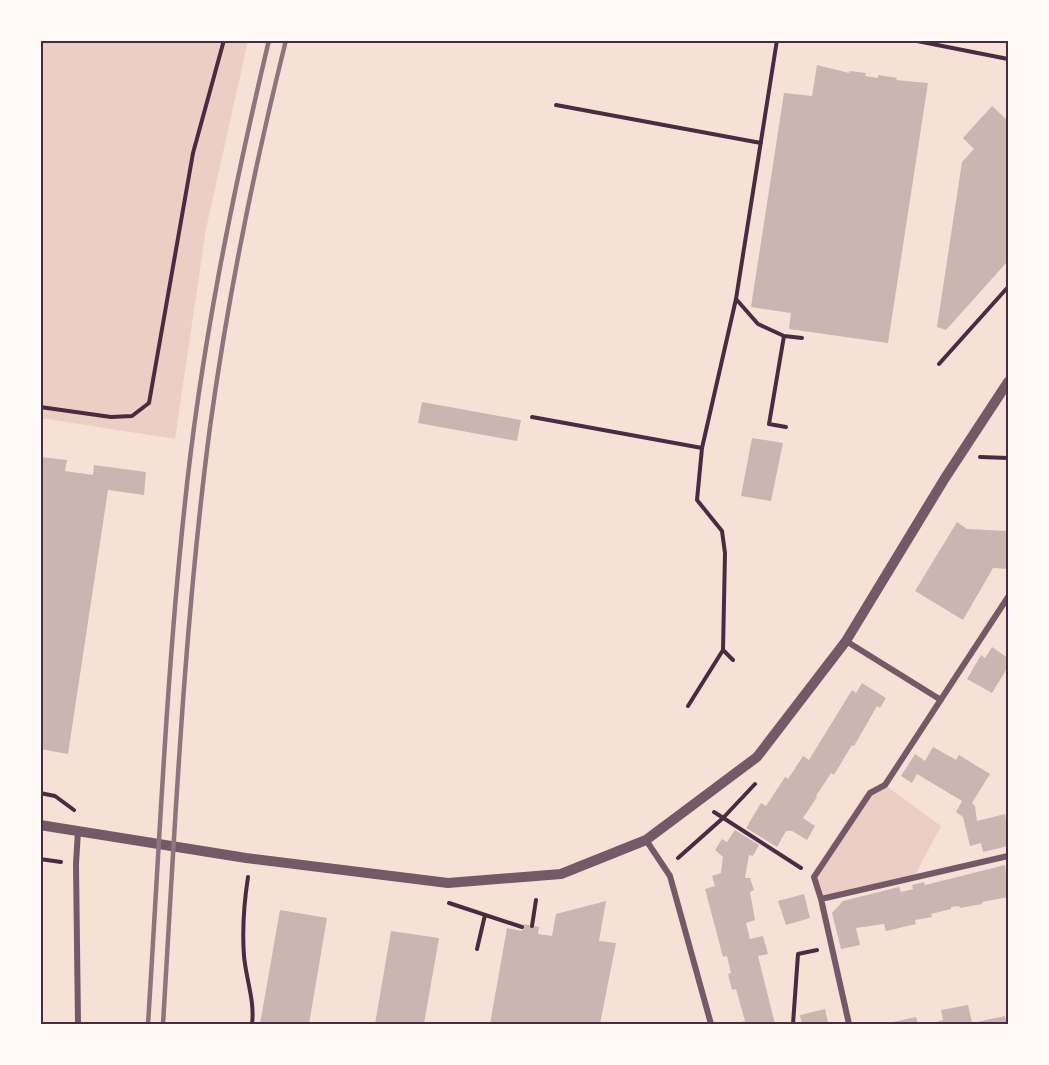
<svg xmlns="http://www.w3.org/2000/svg" width="1049" height="1065" viewBox="0 0 1049 1065" font-family="Merriweather,serif">
<style>
.green{fill:#ebcfc5}
.building{fill:#ccb4b1}
.lines{fill:none;stroke-linecap:round;stroke-linejoin:round}
.path{stroke:#4a2c40;stroke-width:4}
.minor{stroke:#755966;stroke-width:6}
.tertiary{stroke:#755966;stroke-width:10}
.rail{stroke:#8f747c;stroke-width:4.5}
.neatline{fill:none;stroke:#4a2c40;stroke-width:2}
</style>
<rect width="100%" height="100%" fill="#f7e1d7"/>
<path class="green" d="M 40,41 L 248,41 L 206,229 L 175,439 L 41,418 Z
M 885,785 L 941,826 L 914,877 L 821,899 L 814,877 L 870,793 Z"/>
<path class="building" d="M 817,65 L 849,73 L 850,71 L 866,73 L 865,76 L 878,78 L 878,75 L 897,78 L 896,80 L 928,83 L 888,343 L 789,329 L 791,313 L 751,307 L 784,93 L 812,96 Z
M 992,106 L 1007,120 L 1008,118 L 1008,261 L 946,330 L 937,327 L 962,162 L 974,149 L 963,138 Z
M 422,402 L 521,420 L 517,441 L 418,423 Z
M 752,438 L 783,443 L 771,501 L 741,496 Z
M 40,457 L 67,460 L 65,471 L 93,475 L 94,465 L 146,472 L 144,495 L 108,490 L 68,754 L 40,749 L 40,485 L 43,468 L 40,468 Z
M 957,522 L 967,529 L 1008,531 L 1008,569 L 993,568 L 963,620 L 915,591 Z
M 992,647 L 1008,658 L 1008,672 L 1006,670 L 992,693 L 967,679 L 981,655 L 985,658 Z
M 862,683 L 886,698 L 880,708 L 877,706 L 854,746 L 852,745 L 834,775 L 831,773 L 816,796 L 817,797 L 803,818 L 815,826 L 807,840 L 792,831 L 786,831 L 777,847 L 746,828 L 761,803 L 766,806 L 785,777 L 788,779 L 803,756 L 809,760 L 852,690 L 856,693 Z
M 933,747 L 956,760 L 959,755 L 990,774 L 972,803 L 975,806 L 977,821 L 1005,814 L 1008,829 L 1008,846 L 983,852 L 981,843 L 970,846 L 963,817 L 956,812 L 962,801 L 917,774 L 912,783 L 901,776 L 915,754 L 925,761 Z
M 735,830 L 759,845 L 753,856 L 749,855 L 745,878 L 750,878 L 754,890 L 750,892 L 755,920 L 746,923 L 750,939 L 763,936 L 768,954 L 758,956 L 775,1024 L 742,1024 L 741,1022 L 745,1021 L 736,989 L 732,990 L 728,974 L 731,973 L 727,956 L 723,957 L 705,889 L 715,886 L 712,876 L 721,873 L 723,857 L 715,850 L 722,839 L 727,842 Z
M 1005,865 L 1006,874 L 1008,874 L 1008,897 L 982,902 L 982,904 L 960,908 L 959,906 L 951,907 L 951,909 L 931,914 L 932,917 L 915,920 L 916,924 L 886,931 L 884,924 L 856,928 L 860,945 L 841,949 L 832,913 L 843,901 L 899,887 L 901,892 L 913,889 L 912,885 L 924,882 L 925,885 Z
M 804,894 L 810,918 L 786,925 L 778,901 Z
M 606,901 L 599,941 L 616,943 L 600,1024 L 490,1024 L 507,928 L 522,931 L 523,924 L 539,927 L 538,934 L 552,936 L 556,914 Z
M 280,910 L 327,918 L 309,1024 L 260,1024 Z
M 391,931 L 439,938 L 424,1024 L 375,1024 Z
M 968,1005 L 972,1023 L 1005,1016 L 1007,1024 L 929,1024 L 943,1020 L 941,1010 Z
M 825,1009 L 828,1022 L 802,1024 L 800,1015 Z
M 916,1017 L 918,1024 L 893,1024 L 893,1022 Z"/>
<g class="lines">
<path class="path" d="M 912,40 L 1008,59
M 556,105 L 761,143
M 736,299 L 758,324 L 784,336
M 939,364 L 1008,287
M 40,407 L 111,417 L 132,416 L 149,403 L 193,153 L 224,40
M 532,417 L 702,448 L 736,299 L 777,40
M 786,427 L 769,424 L 784,336 L 802,338
M 980,457 L 1008,458
M 723,650 L 733,660
M 688,706 L 723,650 L 725,553 L 722,531 L 697,500 L 702,448
M 40,793 L 55,796 L 74,810
M 714,812 L 801,868
M 678,858 L 723,818 L 755,784
M 40,859 L 61,862
M 248,877 C 244,903 242,929 244,956 C 246,979 255,1001 252,1024
M 449,903 L 522,927
M 532,926 L 536,900
M 477,949 L 485,915
M 791,1024 L 793,1024 L 798,954 L 817,950"/>
<path class="minor" d="M 846,641 L 941,700
M 646,840 L 670,876 L 711,1024
M 821,899 L 1008,856
M 78,1024 L 76,864 L 78,831
M 849,1024 L 821,899 L 814,877 L 870,793 L 885,785 L 1008,597"/>
<path class="tertiary" d="M 40,825 L 246,858 L 448,883 L 561,874 L 646,840 L 757,757 L 846,641 L 945,478 L 1008,382"/>
<path class="rail" d="M 148,1024 C 159,853 166,682 184,512 C 200,353 232,196 269,40
M 163,1024 C 175,826 184,625 210,427 C 228,297 254,168 286,40"/>
</g>
<rect width="1049" height="1065" fill="none" stroke="#fffaf5" stroke-width="84"/>
<rect x="42" y="42" width="965" height="981" class="neatline"/>
</svg>
